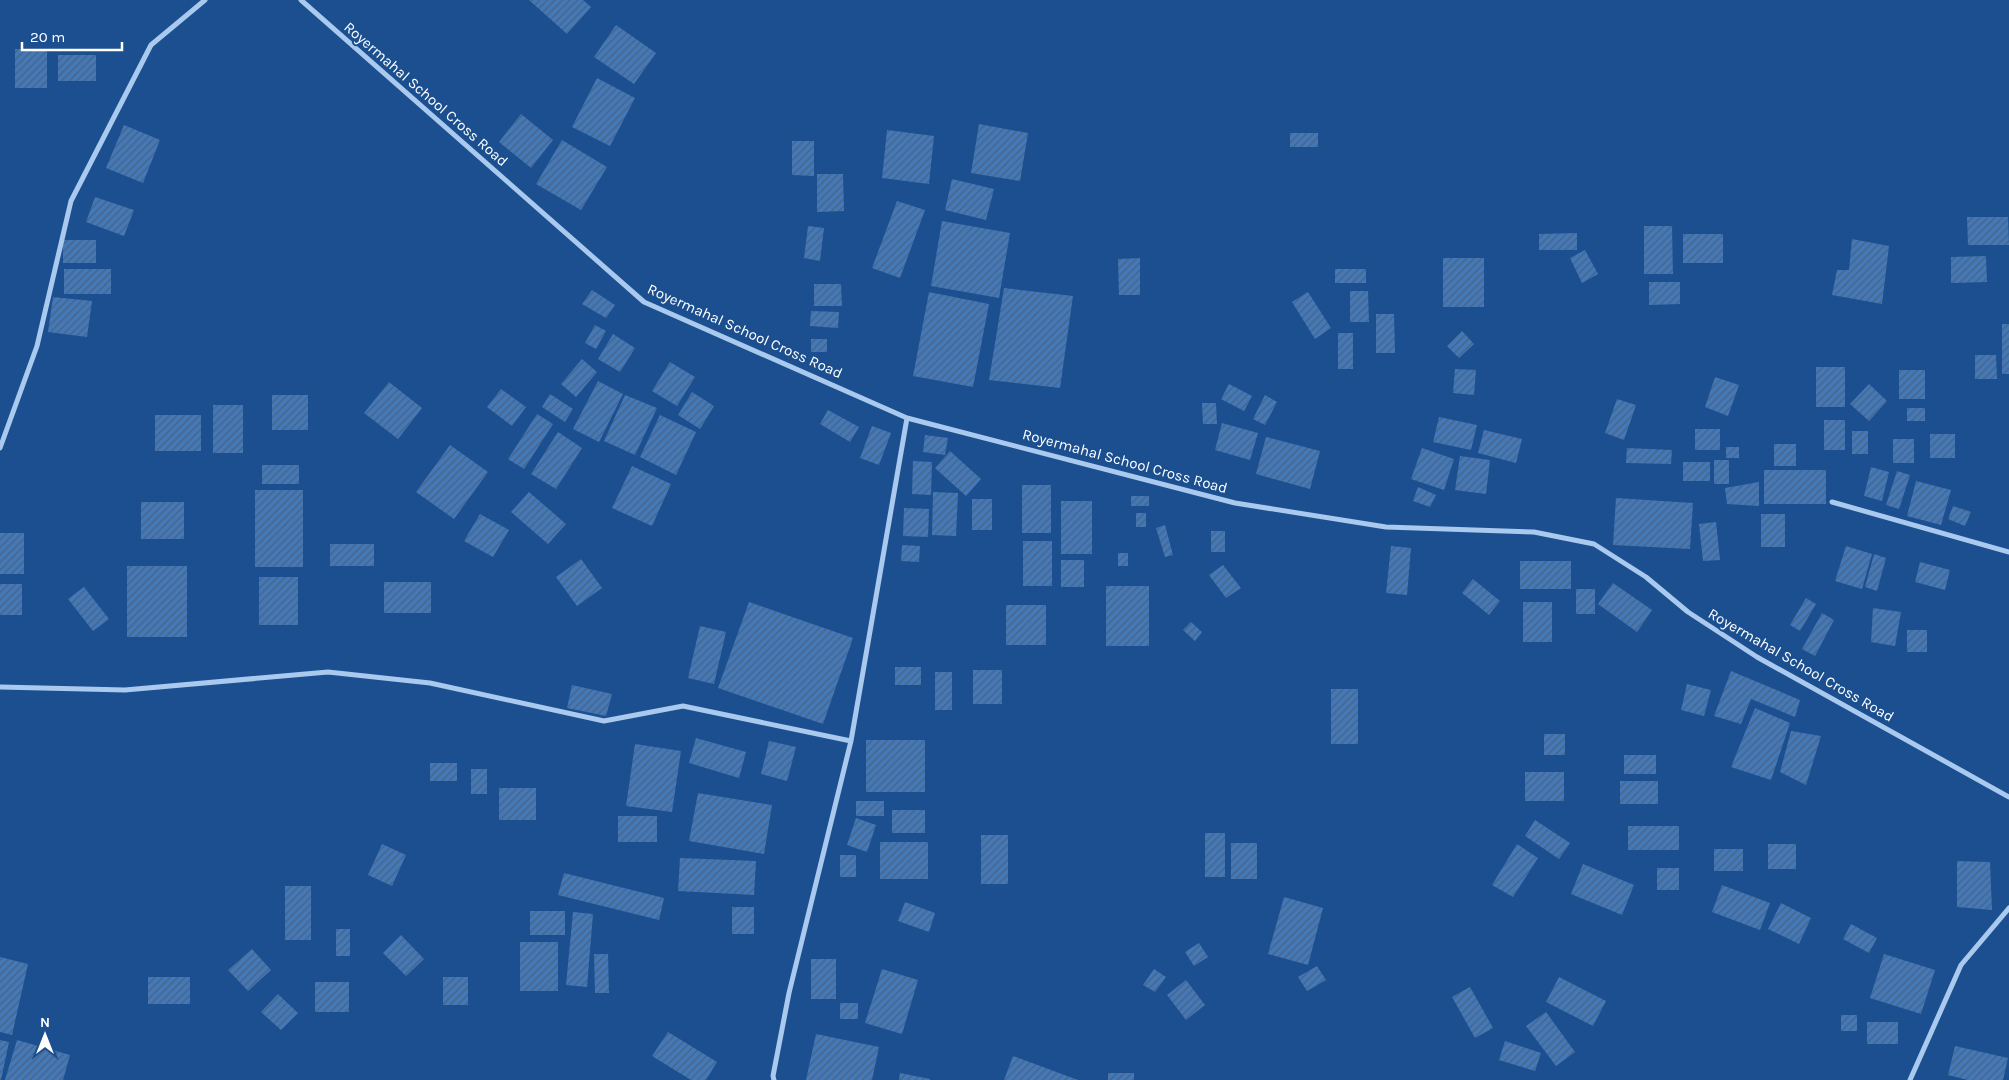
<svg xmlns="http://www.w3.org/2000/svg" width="2009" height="1080" viewBox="0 0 2009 1080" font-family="Karla,sans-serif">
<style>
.building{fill:url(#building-hatch)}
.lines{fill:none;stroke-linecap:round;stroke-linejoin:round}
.minor{stroke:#a9c9ee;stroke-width:5}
.labels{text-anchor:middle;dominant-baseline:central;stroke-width:4;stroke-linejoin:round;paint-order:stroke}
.street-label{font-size:15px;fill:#fff;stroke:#1b4f8f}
</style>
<defs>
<pattern id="building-hatch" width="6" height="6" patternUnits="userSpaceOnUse" patternTransform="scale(1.25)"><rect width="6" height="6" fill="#4478b7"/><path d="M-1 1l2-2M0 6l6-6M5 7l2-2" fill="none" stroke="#486282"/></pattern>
</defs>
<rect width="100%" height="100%" fill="#1b4f8f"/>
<path class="building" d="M 529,0 L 583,0 L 591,7 L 567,34 Z
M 616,25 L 656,53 L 634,84 L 594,57 Z
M 15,49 L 47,49 L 47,88 L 15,88 Z
M 58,55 L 96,55 L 96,81 L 58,81 Z
M 597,78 L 635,98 L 610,146 L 572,127 Z
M 521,114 L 553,140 L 531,168 L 499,142 Z
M 979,124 L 1028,133 L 1020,181 L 971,173 Z
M 124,125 L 160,140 L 143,183 L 106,168 Z
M 887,130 L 934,136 L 929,184 L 882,178 Z
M 1290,133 L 1318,133 L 1318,147 L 1290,147 Z
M 562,140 L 607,167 L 581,210 L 536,184 Z
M 792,141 L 814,141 L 814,176 L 792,175 Z
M 817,174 L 843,174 L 844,211 L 817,212 Z
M 952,179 L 994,189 L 986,220 L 945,210 Z
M 95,197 L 134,210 L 124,236 L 86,222 Z
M 897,201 L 925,210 L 900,278 L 872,268 Z
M 1967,217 L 2008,217 L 2009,245 L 1968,245 Z
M 942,221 L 1010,233 L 999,298 L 931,286 Z
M 808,226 L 824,228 L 820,261 L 804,258 Z
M 1644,226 L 1672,226 L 1673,274 L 1644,274 Z
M 1577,233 L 1577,250 L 1539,250 L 1539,234 Z
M 1683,234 L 1723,234 L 1723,263 L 1683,263 Z
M 1852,239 L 1889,246 L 1882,304 L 1832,295 L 1837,270 L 1849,270 Z
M 63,240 L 96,240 L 96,263 L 63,263 Z
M 1585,250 L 1598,274 L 1582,283 L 1570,258 Z
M 1986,256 L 1987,282 L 1951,283 L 1951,257 Z
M 1140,258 L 1140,295 L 1119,295 L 1118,259 Z
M 1443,258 L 1484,258 L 1484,307 L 1443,307 Z
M 64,269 L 111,269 L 111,294 L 64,294 Z
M 1335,269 L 1366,269 L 1366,283 L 1335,283 Z
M 1649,282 L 1680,282 L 1680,304 L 1649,305 Z
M 814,284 L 841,284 L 842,306 L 814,306 Z
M 1004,288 L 1073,296 L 1060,388 L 989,380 Z
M 592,290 L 615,305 L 606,318 L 582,304 Z
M 1350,291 L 1368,291 L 1369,322 L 1350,322 Z
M 929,292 L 989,304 L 973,387 L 913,376 Z
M 1308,292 L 1331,328 L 1315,339 L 1292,302 Z
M 53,297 L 92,301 L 87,337 L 48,332 Z
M 811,311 L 839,312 L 838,328 L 810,326 Z
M 1376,314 L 1394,314 L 1395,353 L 1376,353 Z
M 2002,324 L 2009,324 L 2009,374 L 2002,374 Z
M 595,325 L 606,331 L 596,349 L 585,343 Z
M 1462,331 L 1474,344 L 1459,358 L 1447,346 Z
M 1338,333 L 1353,333 L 1353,369 L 1338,369 Z
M 613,334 L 635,348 L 620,372 L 598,359 Z
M 811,339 L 827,339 L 827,352 L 811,352 Z
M 1975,355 L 1996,355 L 1997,379 L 1975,379 Z
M 582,359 L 597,372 L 576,397 L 561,384 Z
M 670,362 L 695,377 L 677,406 L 652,391 Z
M 1816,367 L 1845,367 L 1845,407 L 1816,407 Z
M 1455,369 L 1476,370 L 1474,395 L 1453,393 Z
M 1899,370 L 1925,370 L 1925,399 L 1899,399 Z
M 1715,377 L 1739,385 L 1728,416 L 1705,407 Z
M 598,381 L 623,394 L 599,442 L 573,429 Z
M 389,382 L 422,408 L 398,439 L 364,413 Z
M 1229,384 L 1252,396 L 1244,411 L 1221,399 Z
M 1869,384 L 1887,401 L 1869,421 L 1850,404 Z
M 501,389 L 526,407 L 512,426 L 487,407 Z
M 692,392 L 714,406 L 700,429 L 678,415 Z
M 550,394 L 573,409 L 565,422 L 542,407 Z
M 272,395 L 308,395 L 308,430 L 272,430 Z
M 625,395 L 657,408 L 635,455 L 604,441 Z
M 1265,395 L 1277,402 L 1265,425 L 1253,419 Z
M 1617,399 L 1636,405 L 1624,440 L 1605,433 Z
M 1202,403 L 1216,403 L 1217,424 L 1203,424 Z
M 213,405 L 243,405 L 243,453 L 213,453 Z
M 1907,408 L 1925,408 L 1925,421 L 1907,421 Z
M 828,410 L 859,427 L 850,442 L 820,424 Z
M 537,414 L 553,424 L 524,469 L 508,459 Z
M 155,415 L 201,415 L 201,451 L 155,451 Z
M 660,415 L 696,432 L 676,475 L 640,457 Z
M 1439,417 L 1477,425 L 1471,450 L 1433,442 Z
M 1824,420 L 1845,420 L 1845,450 L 1824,450 Z
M 1222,423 L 1258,433 L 1250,460 L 1215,450 Z
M 872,426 L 891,433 L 879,465 L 860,458 Z
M 1695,429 L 1720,429 L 1720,450 L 1695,450 Z
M 1484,430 L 1522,439 L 1516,463 L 1478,453 Z
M 1852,431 L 1868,431 L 1868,454 L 1852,454 Z
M 558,432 L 582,448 L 556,489 L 531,474 Z
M 1930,434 L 1955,434 L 1955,458 L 1930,458 Z
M 925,435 L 948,438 L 945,455 L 923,452 Z
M 1266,437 L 1320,451 L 1310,489 L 1256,474 Z
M 1893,439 L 1914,439 L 1914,463 L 1893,463 Z
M 1774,444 L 1796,444 L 1796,466 L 1774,466 Z
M 450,445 L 488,472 L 454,519 L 416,492 Z
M 1726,447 L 1739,447 L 1739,458 L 1726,458 Z
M 1422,448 L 1454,459 L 1444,490 L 1411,479 Z
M 1627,448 L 1672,450 L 1671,464 L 1626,463 Z
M 950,451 L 981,479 L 966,496 L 935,468 Z
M 1460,456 L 1490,460 L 1486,494 L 1455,490 Z
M 1714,460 L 1729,460 L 1729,484 L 1714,484 Z
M 913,461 L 932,462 L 931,495 L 912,494 Z
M 1683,462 L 1710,462 L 1710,481 L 1683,481 Z
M 262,465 L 299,465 L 299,484 L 262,484 Z
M 632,466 L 671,484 L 652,526 L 612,508 Z
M 1871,467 L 1889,472 L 1882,501 L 1864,496 Z
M 1764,470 L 1826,470 L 1826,504 L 1764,504 Z
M 1897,471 L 1910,475 L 1899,509 L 1886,505 Z
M 1916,481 L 1951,490 L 1941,525 L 1907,516 Z
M 1759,482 L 1759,506 L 1727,504 L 1725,488 Z
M 1022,485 L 1051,485 L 1051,533 L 1022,533 Z
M 1418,487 L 1436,495 L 1430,507 L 1413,501 Z
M 255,490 L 303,490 L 303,567 L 255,567 Z
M 529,492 L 566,524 L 548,544 L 511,512 Z
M 933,492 L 958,493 L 956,536 L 932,535 Z
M 1131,496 L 1149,496 L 1149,506 L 1131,506 Z
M 1616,498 L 1693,503 L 1690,549 L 1613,545 Z
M 972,499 L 992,499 L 992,530 L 972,530 Z
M 1061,501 L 1092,501 L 1092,554 L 1061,554 Z
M 141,502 L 184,502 L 184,539 L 141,539 Z
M 1953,506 L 1971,512 L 1965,526 L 1948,519 Z
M 904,508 L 929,509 L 928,537 L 903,536 Z
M 1136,513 L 1146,513 L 1146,527 L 1136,527 Z
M 480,514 L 509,530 L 493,557 L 464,541 Z
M 1761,514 L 1785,514 L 1785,547 L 1761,547 Z
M 1716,522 L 1720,560 L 1703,561 L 1699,524 Z
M 1165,525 L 1173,555 L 1165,557 L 1156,528 Z
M 1211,531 L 1225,531 L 1225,552 L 1211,552 Z
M 0,533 L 24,533 L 24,574 L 0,574 Z
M 1023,541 L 1052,541 L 1052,586 L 1023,586 Z
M 330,544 L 374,544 L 374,566 L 330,566 Z
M 902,545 L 920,546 L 919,562 L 901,561 Z
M 1391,546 L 1411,548 L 1407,595 L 1386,593 Z
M 1846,546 L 1872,554 L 1862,589 L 1835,581 Z
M 1118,553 L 1128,553 L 1128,566 L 1118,566 Z
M 1874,554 L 1886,558 L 1877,591 L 1865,587 Z
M 581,559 L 602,588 L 577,606 L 556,577 Z
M 1061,560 L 1084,560 L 1084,587 L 1061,587 Z
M 1520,561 L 1571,561 L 1571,589 L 1520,589 Z
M 1920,562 L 1950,570 L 1945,590 L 1915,582 Z
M 1223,565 L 1241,588 L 1226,598 L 1209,575 Z
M 127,566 L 187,566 L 187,637 L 127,637 Z
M 259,577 L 298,577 L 298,625 L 259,625 Z
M 1473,579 L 1500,601 L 1489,615 L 1462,593 Z
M 384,582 L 431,582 L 431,613 L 384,613 Z
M 1613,583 L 1652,610 L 1637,632 L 1598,604 Z
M 0,584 L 22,584 L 22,615 L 0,615 Z
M 1106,586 L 1149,586 L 1149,646 L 1106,646 Z
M 84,587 L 109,619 L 93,631 L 68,599 Z
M 1576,589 L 1595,589 L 1595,614 L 1576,614 Z
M 1806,598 L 1816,604 L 1800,631 L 1790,625 Z
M 749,602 L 853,638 L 823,724 L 718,688 Z
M 1523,602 L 1552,602 L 1552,642 L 1523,642 Z
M 1006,605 L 1046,605 L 1046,645 L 1006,645 Z
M 1873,608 L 1901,612 L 1895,646 L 1871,642 Z
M 1822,613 L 1834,620 L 1815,656 L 1802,649 Z
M 1191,622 L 1202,632 L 1195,641 L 1183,630 Z
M 700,626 L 726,632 L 714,684 L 688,678 Z
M 1907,630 L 1927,630 L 1927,652 L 1907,652 Z
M 895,667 L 921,667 L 921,685 L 895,685 Z
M 973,670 L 1002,670 L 1002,704 L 973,704 Z
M 1731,671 L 1800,700 L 1795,717 L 1751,699 L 1741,724 L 1714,716 Z
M 935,672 L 952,672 L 952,710 L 935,710 Z
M 1687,684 L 1711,690 L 1704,716 L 1681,710 Z
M 572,685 L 612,694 L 606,716 L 567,708 Z
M 1331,689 L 1358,689 L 1358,744 L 1331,744 Z
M 1755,708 L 1790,723 L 1771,780 L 1731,767 Z
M 1791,731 L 1821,736 L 1806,785 L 1780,772 Z
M 1544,734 L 1565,734 L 1565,755 L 1544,755 Z
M 696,738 L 746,752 L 739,778 L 689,763 Z
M 866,740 L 925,740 L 925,792 L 866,792 Z
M 769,741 L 796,747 L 787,781 L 761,774 Z
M 635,744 L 681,751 L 672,812 L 626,806 Z
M 1624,755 L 1656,755 L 1656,774 L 1624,774 Z
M 430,763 L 457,763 L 457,781 L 430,781 Z
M 471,769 L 487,769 L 487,794 L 471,794 Z
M 1525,772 L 1564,772 L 1564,801 L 1525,801 Z
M 1620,781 L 1658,781 L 1658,804 L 1620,804 Z
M 499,788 L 536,788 L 536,820 L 499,820 Z
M 698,793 L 772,805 L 764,854 L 689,841 Z
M 856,801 L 884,801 L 884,816 L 856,816 Z
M 892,810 L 925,810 L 925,833 L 892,833 Z
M 618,816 L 657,816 L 657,842 L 618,842 Z
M 856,818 L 876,825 L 867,852 L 847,845 Z
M 1535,820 L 1570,843 L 1559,859 L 1525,836 Z
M 1628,826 L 1679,826 L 1679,850 L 1628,850 Z
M 1205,833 L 1225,833 L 1225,877 L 1205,877 Z
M 981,835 L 1008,835 L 1008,884 L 981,884 Z
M 880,842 L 928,842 L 928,879 L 880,879 Z
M 1231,843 L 1257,843 L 1257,879 L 1231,879 Z
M 382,844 L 406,855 L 392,886 L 368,875 Z
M 1517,844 L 1538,858 L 1513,897 L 1492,885 Z
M 1768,844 L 1796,844 L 1796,869 L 1768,869 Z
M 1714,849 L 1743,849 L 1743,871 L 1714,871 Z
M 840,855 L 856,855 L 856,877 L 840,877 Z
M 680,858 L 756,861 L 754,895 L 678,891 Z
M 1957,861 L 1990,862 L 1992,910 L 1957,907 Z
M 1583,864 L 1634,885 L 1622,915 L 1571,894 Z
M 1657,868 L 1679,868 L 1679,890 L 1657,890 Z
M 564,873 L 664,898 L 659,920 L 558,895 Z
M 1722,885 L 1770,903 L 1760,930 L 1712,912 Z
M 285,886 L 311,886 L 311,940 L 285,940 Z
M 1284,897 L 1323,908 L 1308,965 L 1268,954 Z
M 905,902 L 935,913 L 929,932 L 898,921 Z
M 1781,903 L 1811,918 L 1799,944 L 1768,929 Z
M 732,907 L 754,907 L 754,934 L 732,934 Z
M 530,911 L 565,911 L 565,935 L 530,935 Z
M 573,912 L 593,914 L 587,987 L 566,985 Z
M 1851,924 L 1877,938 L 1869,953 L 1843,939 Z
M 336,929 L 350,929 L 350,956 L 336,956 Z
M 401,935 L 424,959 L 406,976 L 383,953 Z
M 520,942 L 558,942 L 558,991 L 520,991 Z
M 1199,943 L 1208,957 L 1194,966 L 1185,952 Z
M 252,949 L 271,970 L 248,991 L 228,970 Z
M 594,954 L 608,954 L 609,993 L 595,993 Z
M 1884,954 L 1935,970 L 1921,1014 L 1870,998 Z
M 0,957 L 28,964 L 12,1035 L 0,1032 Z
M 811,959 L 836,959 L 836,999 L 811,999 Z
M 1317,966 L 1326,980 L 1307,991 L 1298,977 Z
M 882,969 L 918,980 L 902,1034 L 865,1023 Z
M 1154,969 L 1166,977 L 1155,992 L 1143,985 Z
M 148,977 L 190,977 L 190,1004 L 148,1004 Z
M 443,977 L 468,977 L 468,1005 L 443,1005 Z
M 1559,977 L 1606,1001 L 1593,1026 L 1546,1002 Z
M 1186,980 L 1205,1005 L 1186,1020 L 1167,995 Z
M 315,982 L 349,982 L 349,1012 L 315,1012 Z
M 1470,987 L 1493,1028 L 1475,1038 L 1452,997 Z
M 278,994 L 298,1013 L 281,1030 L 261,1012 Z
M 840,1003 L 858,1003 L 858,1019 L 840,1019 Z
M 1546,1012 L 1575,1052 L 1556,1066 L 1526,1026 Z
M 1841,1015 L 1857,1015 L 1857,1031 L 1841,1031 Z
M 1867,1022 L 1898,1022 L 1898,1044 L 1867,1044 Z
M 668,1032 L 717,1062 L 706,1080 L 691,1080 L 652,1056 Z
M 816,1034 L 879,1047 L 872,1080 L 806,1080 Z
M 0,1040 L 9,1042 L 1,1080 L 0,1080 Z
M 17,1040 L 70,1055 L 63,1080 L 5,1080 Z
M 1505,1041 L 1541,1053 L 1535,1071 L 1499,1060 Z
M 1955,1046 L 2008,1058 L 2003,1080 L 1968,1080 L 1948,1075 Z
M 1013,1056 L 1078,1080 L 1004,1080 Z
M 900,1073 L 930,1079 L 930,1080 L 899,1080 Z
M 1108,1073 L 1134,1073 L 1134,1080 L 1108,1080 Z"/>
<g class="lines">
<path class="minor" d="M 301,0 L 644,302 L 907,418 L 1235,503 L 1386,527 L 1534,532 L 1594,544 L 1646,577 L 1688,612 L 1757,657 L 2009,797
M 0,448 L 37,346 L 71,201 L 151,45 L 205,0
M 1832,502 L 2009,552
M 0,687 L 125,690 L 328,672 L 430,683 L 604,721 L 683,706 L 851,741
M 774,1080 L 773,1076 L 789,993 L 851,741 L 907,418
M 1910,1080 L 1961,965 L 2009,908"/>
</g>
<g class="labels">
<g class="street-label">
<text transform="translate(426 94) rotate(41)">Royermahal School Cross Road</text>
<text transform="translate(745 331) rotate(24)">Royermahal School Cross Road</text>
<text transform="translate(1125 461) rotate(15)">Royermahal School Cross Road</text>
<text transform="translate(1801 665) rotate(30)">Royermahal School Cross Road</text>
</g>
</g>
<g transform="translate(45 1035)" stroke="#1b4f8f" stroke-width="4" paint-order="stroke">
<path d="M0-4L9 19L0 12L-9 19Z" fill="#ffffff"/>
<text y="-8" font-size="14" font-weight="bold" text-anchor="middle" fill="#ffffff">N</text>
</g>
<path d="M22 42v8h100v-8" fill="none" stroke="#ffffff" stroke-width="2.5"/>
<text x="30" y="42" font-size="15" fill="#ffffff" stroke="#1b4f8f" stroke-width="4" paint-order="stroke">20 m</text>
</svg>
